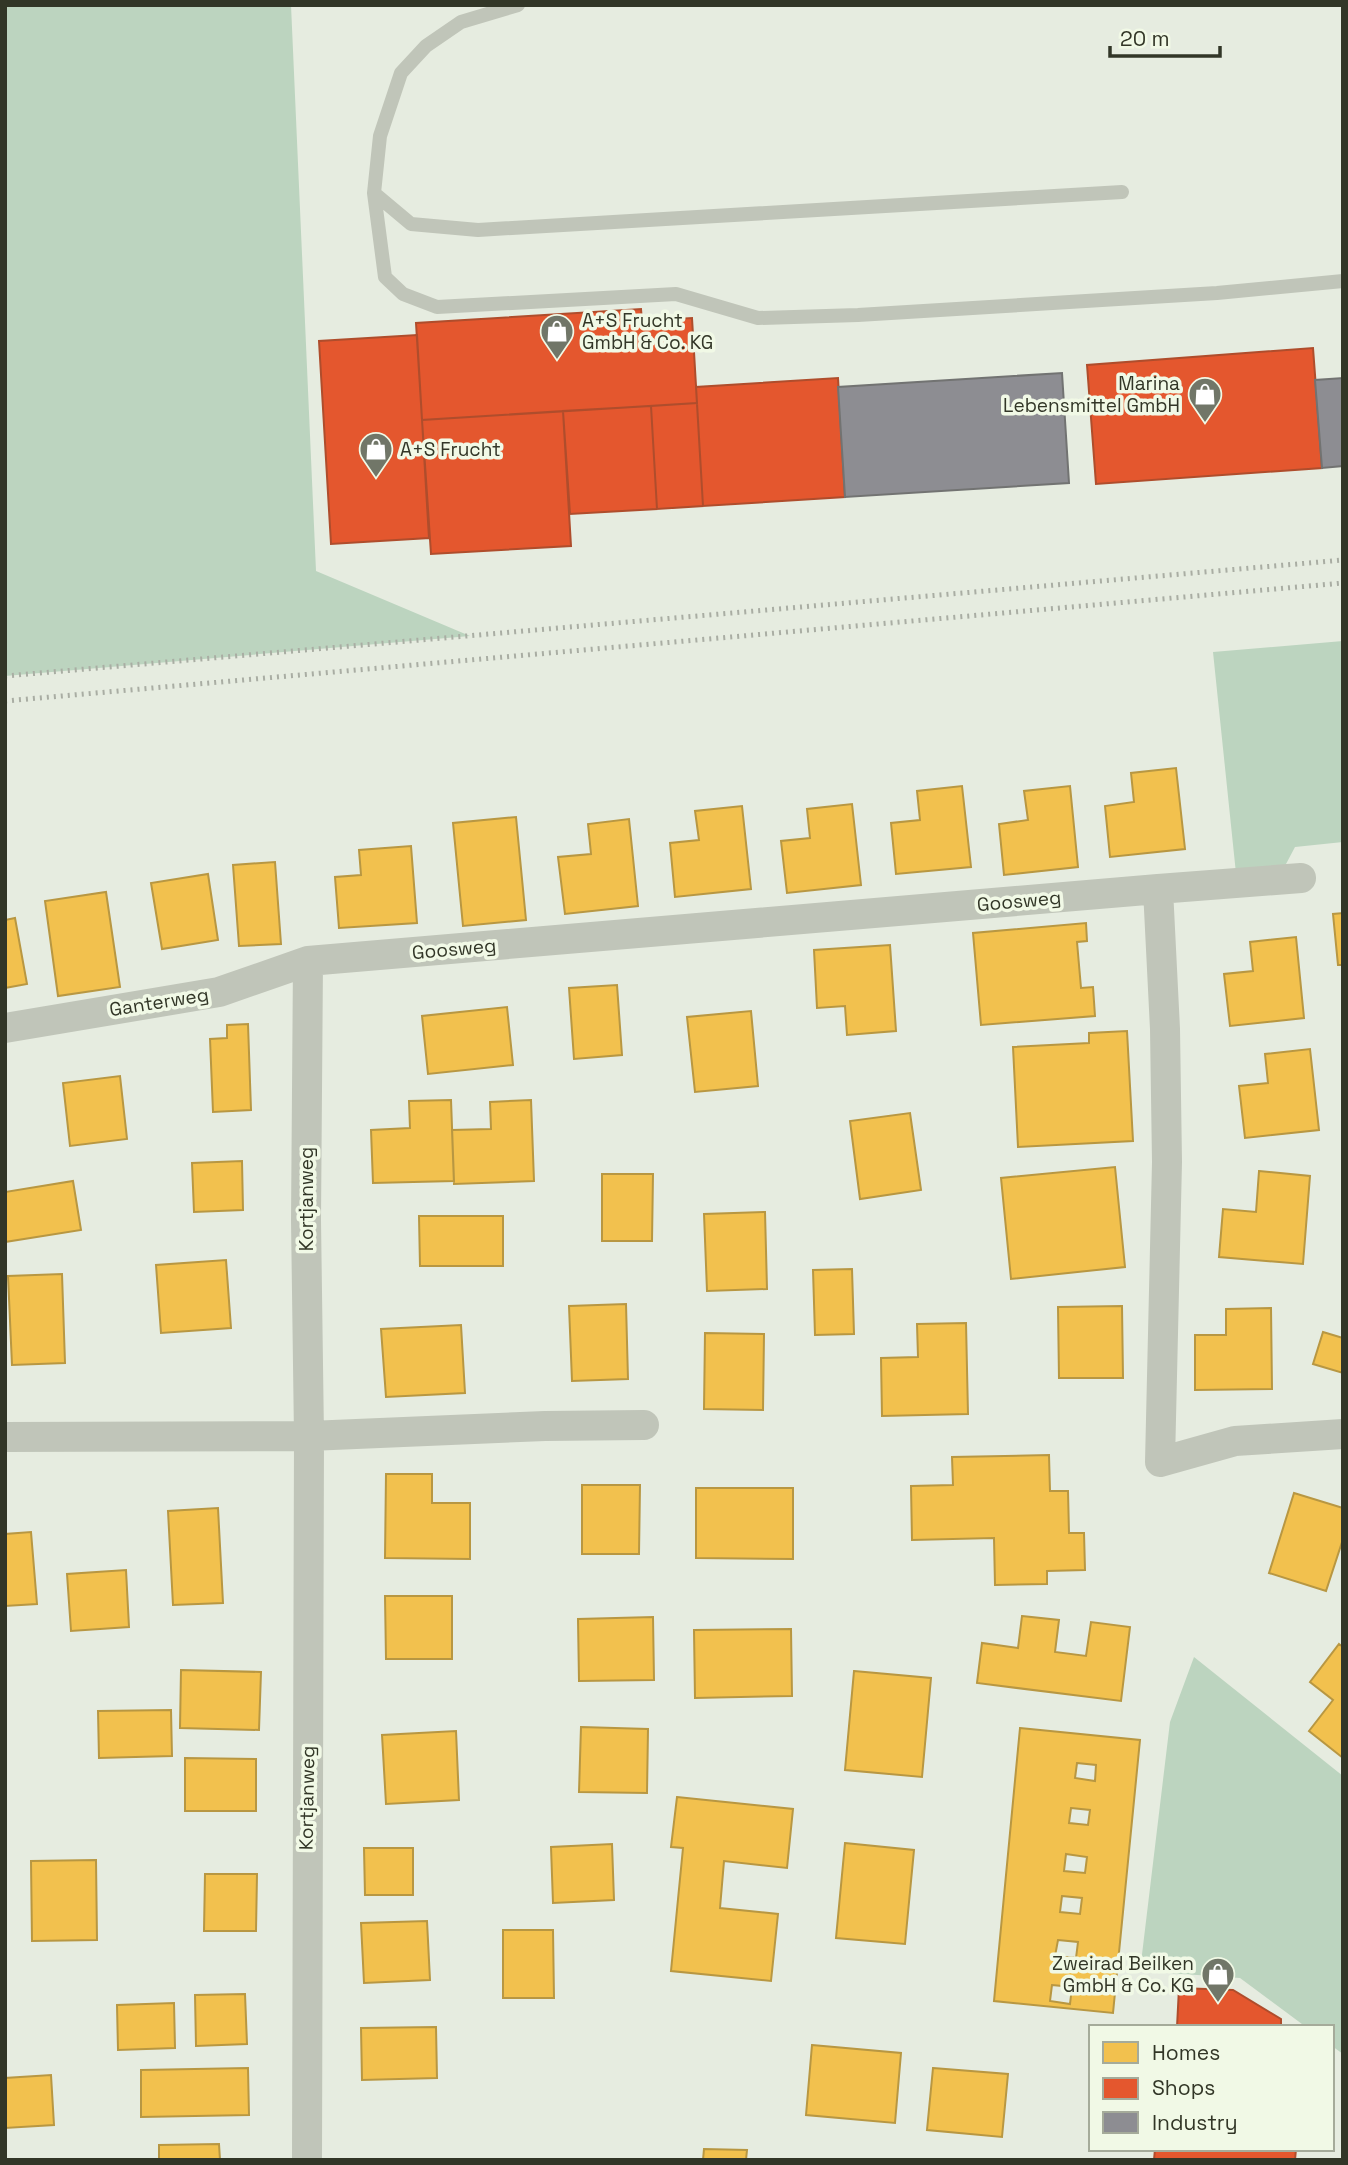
<svg xmlns="http://www.w3.org/2000/svg" width="1348" height="2165" viewBox="0 0 1348 2165" font-family="'Space Grotesk',sans-serif">
<style>
.green{fill:#bcd4bf}
.homes{fill:#f2c14e;stroke:#b89742;stroke-width:2;fill-rule:evenodd}
.shops{fill:#e4572e;stroke:#af4d2c;stroke-width:2}
.industry{fill:#8d8d92;stroke:#727372;stroke-width:2}
.lines{fill:none;stroke-linecap:round;stroke-linejoin:round}
.lane{stroke:#c0c5b9;stroke-width:14}
.street{stroke:#c0c5b9;stroke-width:30}
.rail{stroke:#a9ada3;stroke-width:5;stroke-dasharray:2 5;stroke-linecap:butt}
.labels{text-anchor:middle;dominant-baseline:central;stroke-width:7;stroke-linejoin:round;paint-order:stroke}
.poi-label{font-size:19px;fill:#323627;stroke:#f1f9e6;text-anchor:start}
.street-label{font-size:19px;fill:#323627;stroke:#f1f9e6}
</style>
<rect width="100%" height="100%" fill="#e6ece0"/>
<path class="green" d="M 5,5 L 291,5 L 316,571 L 470,636 L 5,676 Z
M 1343,641 L 1343,842 L 1295,847 L 1277,881 L 1237,883 L 1213,652 Z
M 1194,1657 L 1343,1776 L 1343,2054 L 1332,2046 L 1332,2027 L 1306,2027 L 1240,1978 L 1140,1971 L 1170,1722 Z"/>
<path class="homes" d="M 1176,768 L 1185,849 L 1110,857 L 1105,806 L 1134,802 L 1131,773 Z
M 962,786 L 971,867 L 896,874 L 891,823 L 920,820 L 917,791 Z
M 1070,786 L 1078,867 L 1004,875 L 999,824 L 1028,820 L 1024,791 Z
M 852,804 L 861,885 L 787,893 L 781,841 L 810,838 L 807,809 Z
M 742,806 L 751,889 L 675,897 L 670,843 L 699,840 L 695,811 Z
M 516,817 L 526,920 L 463,926 L 453,823 Z
M 629,819 L 638,906 L 565,914 L 558,857 L 591,854 L 588,824 Z
M 411,846 L 417,923 L 339,928 L 335,877 L 361,875 L 359,850 Z
M 275,862 L 281,944 L 239,946 L 233,865 Z
M 208,874 L 218,940 L 162,949 L 151,883 Z
M 106,892 L 120,987 L 58,996 L 45,901 Z
M 1343,913 L 1343,965 L 1338,965 L 1333,914 Z
M 15,918 L 27,984 L 5,988 L 5,920 Z
M 1086,923 L 1087,941 L 1077,942 L 1081,988 L 1093,987 L 1095,1016 L 981,1025 L 973,933 Z
M 1296,937 L 1304,1018 L 1230,1026 L 1224,974 L 1253,971 L 1250,942 Z
M 890,945 L 896,1031 L 847,1035 L 845,1006 L 817,1008 L 814,950 Z
M 617,985 L 622,1055 L 574,1059 L 569,988 Z
M 507,1007 L 513,1065 L 428,1074 L 422,1016 Z
M 751,1011 L 758,1086 L 695,1092 L 687,1017 Z
M 248,1024 L 251,1110 L 213,1112 L 210,1039 L 227,1038 L 227,1025 Z
M 1127,1031 L 1133,1141 L 1018,1147 L 1013,1047 L 1089,1043 L 1089,1033 Z
M 1310,1049 L 1319,1130 L 1245,1138 L 1239,1086 L 1268,1083 L 1265,1054 Z
M 120,1076 L 127,1139 L 70,1146 L 63,1083 Z
M 451,1100 L 454,1181 L 373,1183 L 371,1130 L 410,1128 L 409,1101 Z
M 531,1100 L 534,1181 L 454,1184 L 452,1130 L 491,1129 L 490,1102 Z
M 910,1113 L 921,1190 L 860,1199 L 850,1121 Z
M 242,1161 L 243,1210 L 194,1212 L 192,1163 Z
M 1115,1167 L 1125,1267 L 1011,1279 L 1001,1178 Z
M 1259,1171 L 1310,1176 L 1303,1264 L 1219,1257 L 1223,1209 L 1256,1212 Z
M 602,1174 L 653,1174 L 652,1241 L 602,1241 Z
M 73,1181 L 81,1230 L 5,1242 L 5,1192 Z
M 765,1212 L 767,1289 L 707,1291 L 704,1214 Z
M 419,1216 L 503,1216 L 503,1266 L 420,1266 Z
M 226,1260 L 231,1328 L 161,1333 L 156,1265 Z
M 852,1269 L 854,1334 L 815,1335 L 813,1270 Z
M 62,1274 L 65,1363 L 12,1365 L 8,1276 Z
M 626,1304 L 628,1379 L 572,1381 L 569,1306 Z
M 1122,1306 L 1123,1378 L 1059,1378 L 1058,1307 Z
M 1271,1308 L 1272,1389 L 1195,1390 L 1195,1335 L 1226,1335 L 1226,1309 Z
M 966,1323 L 968,1414 L 882,1416 L 881,1358 L 918,1357 L 917,1324 Z
M 461,1325 L 465,1393 L 386,1397 L 381,1329 Z
M 1323,1332 L 1343,1338 L 1343,1373 L 1313,1364 Z
M 705,1333 L 764,1334 L 763,1410 L 704,1409 Z
M 1049,1455 L 1050,1491 L 1068,1491 L 1069,1533 L 1084,1533 L 1085,1570 L 1047,1571 L 1047,1584 L 995,1585 L 994,1538 L 912,1540 L 911,1486 L 953,1485 L 952,1457 Z
M 386,1474 L 432,1474 L 432,1503 L 470,1503 L 470,1559 L 385,1558 Z
M 582,1485 L 640,1485 L 639,1554 L 582,1554 Z
M 696,1488 L 793,1488 L 793,1559 L 696,1558 Z
M 1294,1493 L 1343,1508 L 1343,1539 L 1326,1591 L 1269,1573 Z
M 218,1508 L 223,1603 L 173,1605 L 168,1511 Z
M 31,1532 L 37,1604 L 5,1606 L 5,1534 Z
M 126,1570 L 129,1627 L 71,1631 L 67,1574 Z
M 385,1596 L 452,1596 L 452,1659 L 386,1659 Z
M 1022,1616 L 1059,1620 L 1055,1652 L 1086,1656 L 1091,1622 L 1130,1627 L 1121,1701 L 977,1683 L 982,1643 L 1018,1648 Z
M 653,1617 L 654,1680 L 579,1681 L 578,1619 Z
M 791,1629 L 792,1696 L 695,1698 L 694,1630 Z
M 1339,1644 L 1343,1647 L 1343,1758 L 1309,1731 L 1333,1700 L 1310,1682 Z
M 181,1670 L 261,1672 L 259,1730 L 180,1728 Z
M 854,1671 L 931,1678 L 922,1777 L 845,1770 Z
M 171,1710 L 172,1756 L 99,1758 L 98,1711 Z
M 581,1727 L 648,1729 L 647,1793 L 579,1792 Z
M 1020,1728 L 1140,1740 L 1113,2013 L 994,2001 ZM 1077,1763 L 1096,1765 L 1095,1781 L 1075,1778 ZM 1071,1808 L 1090,1810 L 1088,1825 L 1069,1823 ZM 1066,1854 L 1087,1857 L 1085,1873 L 1064,1871 ZM 1062,1896 L 1082,1898 L 1080,1914 L 1060,1912 ZM 1058,1940 L 1078,1942 L 1076,1958 L 1055,1956 ZM 1052,1985 L 1072,1987 L 1070,2004 L 1050,2001 Z
M 456,1731 L 459,1800 L 386,1804 L 382,1735 Z
M 185,1758 L 256,1759 L 256,1811 L 185,1811 Z
M 677,1797 L 793,1809 L 787,1868 L 724,1861 L 720,1908 L 778,1914 L 771,1981 L 671,1971 L 683,1848 L 671,1847 Z
M 845,1843 L 914,1850 L 905,1944 L 836,1938 Z
M 612,1844 L 614,1900 L 553,1903 L 551,1847 Z
M 364,1848 L 413,1848 L 413,1895 L 365,1895 Z
M 96,1860 L 97,1940 L 32,1941 L 31,1861 Z
M 205,1874 L 257,1874 L 256,1931 L 204,1931 Z
M 427,1921 L 430,1980 L 364,1983 L 361,1923 Z
M 503,1930 L 553,1930 L 554,1998 L 503,1998 Z
M 245,1994 L 247,2044 L 196,2046 L 195,1995 Z
M 174,2003 L 175,2048 L 118,2050 L 117,2005 Z
M 436,2027 L 437,2078 L 362,2080 L 361,2028 Z
M 812,2045 L 901,2053 L 895,2123 L 806,2115 Z
M 248,2068 L 249,2115 L 141,2117 L 141,2070 Z
M 933,2068 L 1008,2074 L 1002,2137 L 927,2130 Z
M 51,2075 L 54,2125 L 5,2128 L 5,2078 Z
M 219,2144 L 220,2160 L 159,2160 L 159,2145 Z
M 704,2149 L 747,2150 L 746,2160 L 703,2160 Z"/>
<path class="shops" d="M 641,309 L 642,321 L 692,318 L 697,403 L 422,420 L 416,323 Z
M 417,335 L 429,538 L 331,544 L 319,341 Z
M 1313,348 L 1322,468 L 1096,484 L 1087,365 Z
M 838,378 L 845,497 L 703,506 L 696,387 Z
M 697,403 L 703,506 L 657,509 L 651,406 Z
M 651,406 L 657,509 L 570,514 L 563,411 Z
M 563,411 L 571,546 L 431,554 L 422,420 Z
M 1179,1988 L 1233,1990 L 1281,2019 L 1281,2027 L 1177,2027 Z
M 1155,2149 L 1296,2149 L 1295,2160 L 1154,2160 Z"/>
<path class="industry" d="M 1062,373 L 1069,483 L 845,497 L 838,387 Z
M 1343,378 L 1343,466 L 1322,468 L 1315,380 Z"/>
<g class="lines">
<path class="lane" d="M 518,5 L 461,22 L 426,46 L 401,73 L 380,136 L 374,193 L 385,277 L 403,294 L 437,307 L 676,294 L 758,318 L 858,315 L 1217,293 L 1343,281
M 374,193 L 411,224 L 478,230 L 1122,192"/>
<path class="street" d="M 1158,889 L 1301,878
M 5,1028 L 219,992 L 308,961 L 1158,889 L 1165,1029 L 1167,1162 L 1160,1462 L 1235,1441 L 1343,1434
M 5,1437 L 309,1436 L 545,1426 L 644,1425
M 307,2160 L 309,1436 L 306,1220 L 308,961"/>
<path class="rail" d="M 5,676 L 1343,560
M 5,701 L 1343,583"/>
</g>
<defs>
<symbol id="shop-pin" viewBox="-11 -11 22 30"><path d="M0 17L-7.5 6A9.5 9.5 0 1 1 7.5 6Z" fill="#717668" stroke="#f1f9e6"/><path d="M-5-2.5h2.3a2.7 3.5 0 0 1 5.4 0H5L5.5 6h-11ZM-1.5-2.5h3a1.5 2.3 0 0 0-3 0Z" fill="#fff"/></symbol>
</defs>
<g fill-rule="evenodd">
<use href="#shop-pin" x="538" y="312" width="38" height="52"/>
<use href="#shop-pin" x="1186" y="375" width="38" height="52"/>
<use href="#shop-pin" x="357" y="430" width="38" height="52"/>
<use href="#shop-pin" x="1199" y="1955" width="38" height="52"/>
</g>
<g class="labels">
<g class="poi-label">
<text x="582" y="320">A+S Frucht<tspan x="582" dy="22">GmbH &amp; Co. KG</tspan></text>
<text x="1180" y="383" text-anchor="end">Marina<tspan x="1180" dy="22">Lebensmittel GmbH</tspan></text>
<text x="400" y="449">A+S Frucht</text>
<text x="1194" y="1963" text-anchor="end">Zweirad Beilken<tspan x="1194" dy="22">GmbH &amp; Co. KG</tspan></text>
</g>
<g class="street-label">
<text transform="translate(1019 901) rotate(-5)">Goosweg</text>
<text transform="translate(454 949) rotate(-5)">Goosweg</text>
<text transform="translate(159 1002) rotate(-9)">Ganterweg</text>
<text transform="translate(306 1199) rotate(-90)">Kortjanweg</text>
<text transform="translate(307 1798) rotate(-89)">Kortjanweg</text>
</g>
</g>
<rect width="1348" height="2165" fill="none" stroke="#323627" stroke-width="14"/>
<rect x="1089" y="2025" width="245" height="126" fill="#f1f9e6" stroke="#a5ab9a" stroke-width="2"/>
<rect x="1103" y="2042" width="35" height="21" fill="#f2c14e" stroke="#a5ab9a" stroke-width="2"/>
<text x="1152" y="2060" font-size="21" fill="#323627">Homes</text>
<rect x="1103" y="2078" width="35" height="21" fill="#e4572e" stroke="#a5ab9a" stroke-width="2"/>
<text x="1152" y="2095" font-size="21" fill="#323627">Shops</text>
<rect x="1103" y="2112" width="35" height="21" fill="#8d8d92" stroke="#a5ab9a" stroke-width="2"/>
<text x="1152" y="2130" font-size="21" fill="#323627">Industry</text>
<path d="M1110 46v10h110v-10" fill="none" stroke="#323627" stroke-width="3.5"/>
<text x="1120" y="46" font-size="21" fill="#323627" stroke="#f1f9e6" stroke-width="5" paint-order="stroke">20 m</text>
</svg>
